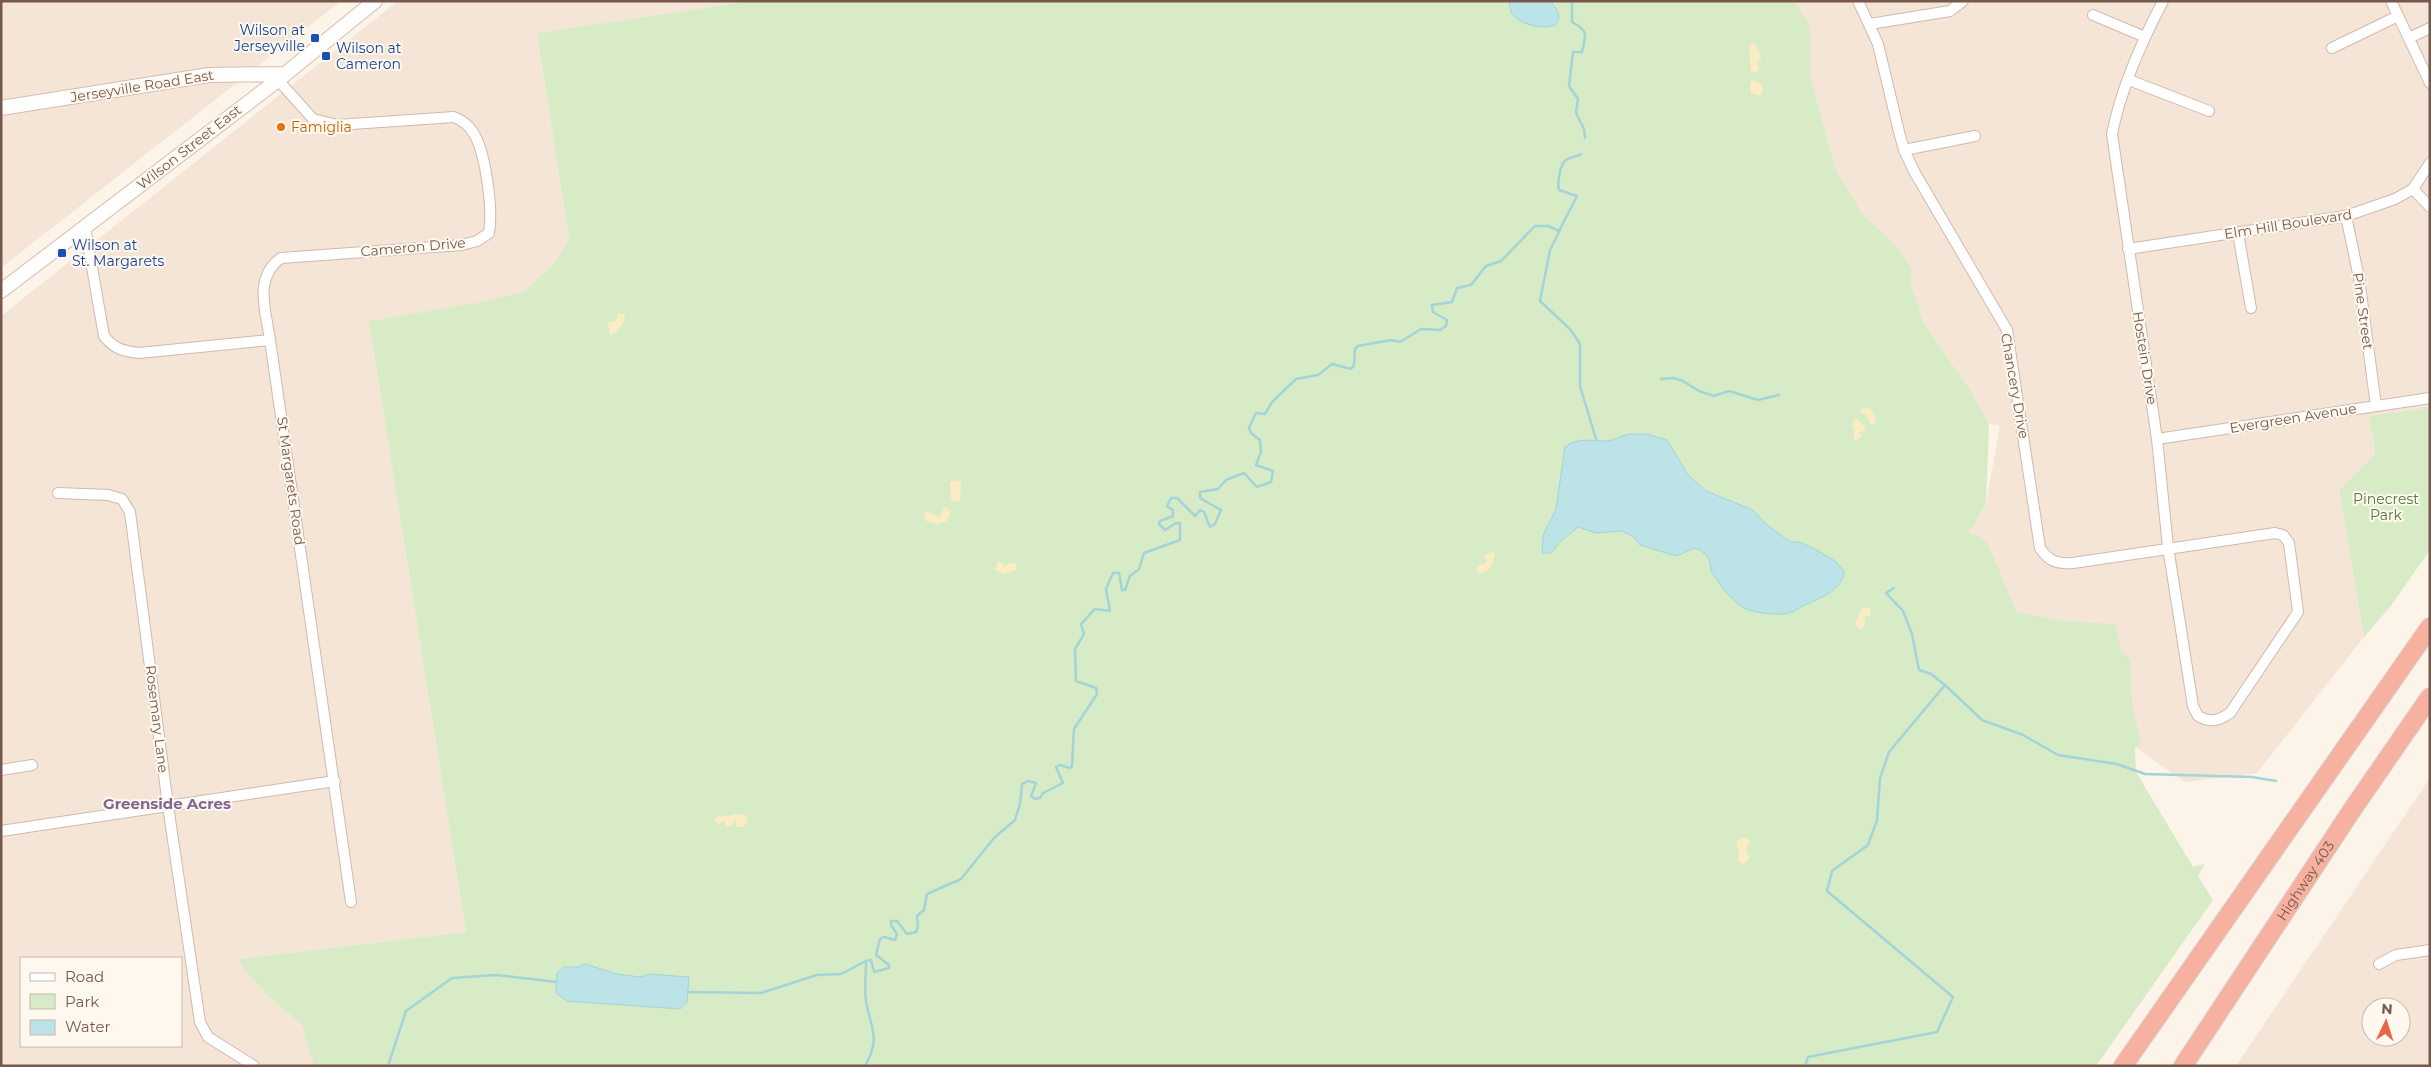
<svg xmlns="http://www.w3.org/2000/svg" width="2431" height="1067" viewBox="0 0 2431 1067" font-family="Montserrat,sans-serif">
<style>
.residential{fill:#f4e5d7;fill-rule:evenodd}
.green{fill:#d7ebc6}
.sand{fill:#fcecc3}
.water{fill:#bce3e7;stroke:#a2d4d9}
.lines{fill:none;stroke-linecap:round;stroke-linejoin:round}
.stream{stroke:#a2d4d9;stroke-width:2.5}
.minor-casing{stroke:#cfbaae;stroke-width:12}
.secondary-casing{stroke:#d5bcae;stroke-width:16}
.motorway-casing{stroke:#d9d0cd;stroke-width:20}
.minor{stroke:#fff;stroke-width:10}
.secondary{stroke:#fff;stroke-width:14}
.motorway{stroke:#f7b1a0;stroke-width:18}
.transit-dot{fill:#1a4fb4;stroke:#fff8ef;stroke-width:2}
.food-dot{fill:#e8710a;stroke:#fff8ef;stroke-width:2}
.labels{text-anchor:middle;dominant-baseline:central;stroke-width:4;stroke-linejoin:round;paint-order:stroke}
.transit-label{font-size:14px;fill:#164399;stroke:#fff8ef;text-anchor:start}
.street-label{font-size:14px;fill:#78584c;stroke:#fff8ef}
.food-label{font-size:14px;fill:#c56008;stroke:#fff8ef;text-anchor:start}
.park-label{font-size:14px;fill:#547741;stroke:#fff8ef}
.neighbourhood-label{font-size:15px;font-weight:bold;fill:#806493;stroke:#fff8ef}
</style>
<rect width="100%" height="100%" fill="#fdf4e9"/>
<path class="residential" d="M 1,1 L 341,1 L 1,268 Z
M 398,1 L 751,1 L 537,33 L 569,239 L 556,261 L 525,291 L 487,301 L 369,321 L 466,932 L 239,959 L 243,968 L 268,996 L 302,1025 L 314,1066 L 1,1066 L 1,316 ZM 21,958 L 181,958 L 181,1046 L 21,1046 Z
M 1794,1 L 2430,1 L 2430,408 L 2369,416 L 2374,451 L 2373,451 L 2375,454 L 2339,490 L 2364,637 L 2257,773 L 2185,782 L 2135,747 L 2063,621 L 2017,612 L 1968,532 L 1986,504 L 2000,425 L 1989,424 L 1972,393 L 1923,321 L 1911,285 L 1912,268 L 1900,250 L 1862,213 L 1836,170 L 1810,76 L 1810,26 Z
M 2430,778 L 2430,1066 L 2236,1066 ZM 2371,1007 L 2401,1007 L 2401,1037 L 2371,1037 Z"/>
<path class="green" d="M 751,1 L 1794,1 L 1810,26 L 1810,76 L 1836,170 L 1862,213 L 1900,250 L 1912,268 L 1911,285 L 1923,321 L 1972,393 L 1989,424 L 1986,504 L 1969,532 L 1987,542 L 2017,612 L 2063,621 L 2115,624 L 2121,650 L 2130,660 L 2132,705 L 2141,744 L 2135,747 L 2136,772 L 2193,867 L 2205,864 L 2198,876 L 2213,900 L 2096,1066 L 314,1066 L 302,1025 L 268,996 L 243,968 L 239,959 L 466,932 L 369,321 L 487,301 L 525,291 L 556,261 L 569,239 L 537,33 Z
M 2430,408 L 2430,550 L 2390,607 L 2364,637 L 2339,490 L 2375,454 L 2369,416 Z"/>
<path class="sand" d="M 1752,43 L 1756,44 L 1757,50 L 1760,53 L 1761,59 L 1757,63 L 1759,69 L 1756,72 L 1751,71 L 1749,47 Z
M 1752,80 L 1761,84 L 1763,91 L 1760,96 L 1751,93 L 1750,84 Z
M 618,313 L 624,314 L 625,319 L 616,333 L 609,335 L 610,328 L 607,327 L 609,322 L 616,321 Z
M 1864,407 L 1872,409 L 1876,420 L 1874,424 L 1871,424 L 1865,414 L 1859,412 Z
M 1858,419 L 1866,429 L 1864,432 L 1860,431 L 1861,437 L 1856,441 L 1854,439 L 1854,430 L 1852,425 L 1854,420 Z
M 957,480 L 961,482 L 960,500 L 954,502 L 951,500 L 950,482 Z
M 945,507 L 951,511 L 947,521 L 936,524 L 926,521 L 924,514 L 926,511 L 939,517 Z
M 1492,552 L 1495,553 C 1494,563 1489,573 1478,573 L 1476,568 L 1478,565 L 1484,564 L 1487,561 L 1484,556 Z
M 998,562 L 1003,563 L 1003,568 L 1007,564 L 1016,563 L 1017,570 L 1003,574 L 995,569 Z
M 1864,607 L 1869,608 L 1871,614 L 1870,616 L 1865,616 L 1864,627 L 1860,629 L 1855,624 L 1860,612 Z
M 734,814 L 746,815 L 748,822 L 744,824 L 744,827 L 737,827 L 736,820 L 730,826 L 726,827 L 724,821 L 718,825 L 714,821 L 718,816 L 728,816 Z
M 1742,837 L 1748,838 L 1750,843 L 1746,847 L 1749,859 L 1743,864 L 1738,861 L 1739,851 L 1736,842 Z"/>
<path class="water" d="M 1509,1 L 1550,1 C 1557,9 1563,16 1555,25 C 1545,30 1522,25 1514,16 C 1510,12 1510,7 1509,1 Z
M 1629,434 L 1647,434 L 1667,440 L 1688,475 L 1706,491 L 1753,510 L 1765,523 L 1790,542 L 1799,542 L 1813,548 L 1835,561 L 1844,571 C 1843,593 1815,599 1799,608 C 1796,610 1793,612 1789,613 C 1779,616 1754,613 1744,608 C 1731,601 1719,583 1711,571 C 1711,559 1706,552 1695,548 L 1676,556 L 1640,545 L 1634,537 L 1622,531 L 1596,533 L 1578,527 L 1561,541 L 1551,553 L 1542,553 L 1543,535 L 1556,509 L 1565,447 C 1578,437 1591,441 1605,441 C 1612,441 1621,436 1629,434 Z
M 585,964 L 617,974 L 640,977 L 650,974 L 689,977 L 687,1002 L 680,1009 L 567,1001 L 556,993 L 557,973 L 564,967 L 578,967 Z"/>
<g class="lines">
<path class="stream" d="M 1572,1 L 1572,22 C 1589,31 1586,35 1582,52 L 1573,52 L 1569,86 L 1578,99 L 1576,113 L 1584,129 L 1585,138
M 1560,230 L 1550,250 L 1540,301 L 1571,330 L 1580,344 L 1580,386 L 1596,439
M 1661,379 L 1674,378 L 1683,381 L 1699,391 L 1714,396 L 1729,391 L 1758,400 L 1779,395
M 1894,588 L 1886,593 L 1903,611 L 1912,634 L 1919,670 L 1931,674 L 1945,685 L 1982,720 L 2023,735 L 2058,755 L 2117,764 L 2145,774 L 2252,777 L 2276,781
M 866,961 L 871,960 L 874,972 L 889,968 L 889,965 L 876,955 L 880,939 L 884,937 L 895,940 L 897,934 L 891,925 L 891,921 L 897,921 L 907,934 L 916,932 L 918,926 L 917,916 L 924,910 L 927,894 L 961,879 L 994,838 L 1015,820 L 1020,804 L 1022,784 L 1028,781 L 1036,783 L 1031,796 L 1035,799 L 1040,798 L 1043,793 L 1063,783 L 1056,767 L 1060,765 L 1070,768 L 1072,766 L 1074,729 L 1097,694 L 1096,688 L 1076,681 L 1075,649 L 1084,634 L 1081,624 L 1095,609 L 1110,611 L 1106,589 L 1113,573 L 1119,573 L 1122,590 L 1125,590 L 1130,576 L 1139,569 L 1144,553 L 1180,540 L 1180,523 L 1176,523 L 1165,530 L 1159,524 L 1160,521 L 1173,516 L 1173,510 L 1167,506 L 1171,498 L 1177,498 L 1195,516 L 1200,510 L 1204,512 L 1210,527 L 1215,524 L 1221,510 L 1200,498 L 1200,492 L 1218,489 L 1226,480 L 1244,473 L 1257,487 L 1271,482 L 1273,471 L 1256,465 L 1261,452 L 1260,440 L 1251,433 L 1249,428 L 1256,413 L 1265,414 L 1272,402 L 1296,379 L 1318,375 L 1332,364 L 1351,369 L 1354,365 L 1355,349 L 1358,346 L 1391,340 L 1400,342 L 1421,329 L 1440,330 L 1446,326 L 1447,320 L 1433,312 L 1432,305 L 1452,302 L 1457,288 L 1471,285 L 1486,266 L 1501,261 L 1535,226 L 1548,226 L 1559,231 L 1577,196 L 1559,190 C 1557,184 1560,164 1566,160 C 1570,157 1576,157 1581,154
M 688,992 L 761,993 L 817,975 L 841,974 L 866,961
M 388,1066 L 406,1011 L 452,978 L 497,975 L 556,982
M 865,1066 C 881,1038 871,1029 866,1001 C 864,988 866,974 866,961
M 1805,1066 L 1808,1057 L 1937,1032 L 1953,997 L 1827,891 L 1832,871 L 1868,845 L 1877,820 L 1880,778 L 1889,752 L 1945,685"/>
<defs>
<path id="minor" d="M 1858,1 L 1878,44 L 1899,132 L 1904,150 L 1915,173 L 2007,330 L 2040,548 C 2049,562 2058,564 2073,563 L 2275,533 L 2283,535 L 2289,543 L 2298,612 L 2230,713 C 2218,721 2210,723 2198,716 L 2193,706 L 2168,547 L 2157,439 L 2112,134 C 2121,88 2141,43 2163,1
M 2391,1 L 2430,83
M 2093,15 L 2145,37
M 1870,24 L 1950,11 L 1963,1
M 2409,38 L 2430,28
M 2332,48 L 2398,16
M 2129,80 L 2209,111
M 1904,150 L 1975,136
M 2413,189 L 2430,207
M 2346,216 L 2359,278 L 2376,406
M 85,227 L 104,336 C 114,349 123,351 139,353 L 270,340 L 351,902
M 2238,233 L 2251,308
M 2128,249 L 2346,216 L 2395,199 L 2413,189 L 2430,163
M 270,340 C 266,311 253,278 281,258 L 462,245 L 477,241 L 489,233 C 493,210 486,154 474,134 C 469,125 463,121 454,117 L 337,125 L 313,119 L 278,80
M 2157,439 L 2430,398
M 58,493 L 108,495 L 122,499 L 130,512 L 168,806 L 200,1022 L 208,1037 L 254,1066
M 1,770 L 32,765
M 1,831 L 335,781
M 2379,964 L 2396,955 L 2430,950"/>
<path id="secondary" d="M 1,108 L 209,75 L 284,74
M 1,291 L 278,80 L 375,1"/>
<g id="motorway">
<path d="M 2123,1066 L 2430,627"/>
<path id="s1" d="M 2183,1066 L 2354,807 L 2430,697"/>
</g>
</defs>
<use href="#minor" class="minor-casing"/>
<use href="#secondary" class="secondary-casing"/>
<use href="#motorway" class="motorway-casing"/>
<use href="#minor" class="minor"/>
<use href="#secondary" class="secondary"/>
<use href="#motorway" class="motorway"/>
</g>
<g class="transit-dot">
<rect x="310" y="33" width="10" height="10" rx="2.5"/>
<rect x="321" y="51" width="10" height="10" rx="2.5"/>
<rect x="57" y="248" width="10" height="10" rx="2.5"/>
</g>
<circle class="food-dot" cx="281" cy="127" r="5"/>
<g class="labels">
<g class="transit-label">
<text x="305" y="30" text-anchor="end">Wilson at<tspan x="305" dy="16">Jerseyville</tspan></text>
<text x="336" y="48">Wilson at<tspan x="336" dy="16">Cameron</tspan></text>
<text x="72" y="245">Wilson at<tspan x="72" dy="16">St. Margarets</tspan></text>
</g>
<g class="street-label">
<text transform="translate(142 86) rotate(-9)">Jerseyville Road East</text>
<text transform="translate(189 147) rotate(-38)">Wilson Street East</text>
<text transform="translate(2288 224) rotate(-9)">Elm Hill Boulevard</text>
<text transform="translate(413 247) rotate(-5)">Cameron Drive</text>
<text transform="translate(2363 311) rotate(82)">Pine Street</text>
<text transform="translate(2145 358) rotate(81)">Hostein Drive</text>
<text transform="translate(2015 386) rotate(80)">Chancery Drive</text>
<text transform="translate(2293 418) rotate(-9)">Evergreen Avenue</text>
<text transform="translate(291 481) rotate(82)">St Margarets Road</text>
<text transform="translate(157 719) rotate(83)">Rosemary Lane</text>
<text stroke="none"><textPath href="#s1" startOffset="222">Highway 403</textPath></text>
</g>
<g class="food-label">
<text x="291" y="127">Famiglia</text>
</g>
<g class="park-label">
<text x="2386" y="499">Pinecrest<tspan x="2386" dy="16">Park</tspan></text>
</g>
<g class="neighbourhood-label">
<text x="167" y="803">Greenside Acres</text>
</g>
</g>
<rect width="2431" height="1067" fill="none" stroke="#78584c" stroke-width="5"/>
<rect x="20" y="957" width="162" height="90" fill="#fff8ef" stroke="#c9b8ae"/>
<rect x="30" y="973" width="25" height="8" fill="#ffffff" stroke="#c9b8ae"/>
<text x="65" y="982" font-size="15" fill="#78584c">Road</text>
<rect x="30" y="994" width="25" height="15" fill="#d7ebc6" stroke="#c9b8ae"/>
<text x="65" y="1007" font-size="15" fill="#78584c">Park</text>
<rect x="30" y="1020" width="25" height="15" fill="#bce3e7" stroke="#c9b8ae"/>
<text x="65" y="1032" font-size="15" fill="#78584c">Water</text>
<g transform="translate(2386 1022) rotate(4)"><circle r="24" fill="#fff8ef" stroke="#c9b8ae"/>
<path d="M0-4L9 19L0 12L-9 19Z" fill="#e6664e"/>
<text y="-8" font-size="14" font-weight="bold" text-anchor="middle" fill="#78584c">N</text>
</g>
</svg>
